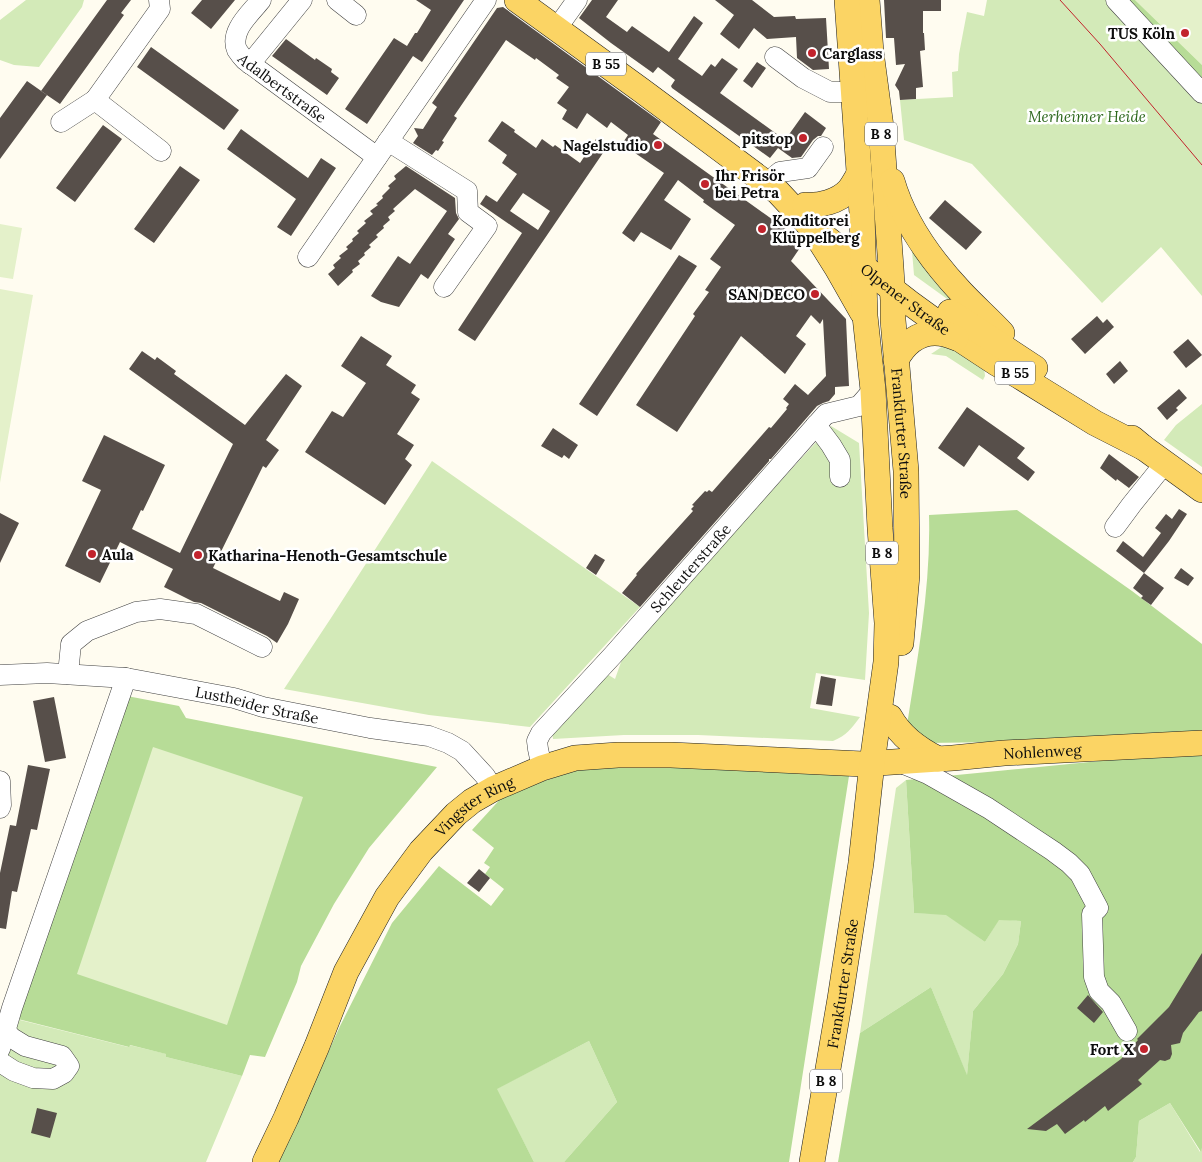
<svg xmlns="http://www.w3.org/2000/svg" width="1202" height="1162" viewBox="0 0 1202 1162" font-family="Lora,serif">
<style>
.green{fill:#d3eab8}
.forest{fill:#b7dc97}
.pitch{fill:#e4f1ca}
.building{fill:#574f4a;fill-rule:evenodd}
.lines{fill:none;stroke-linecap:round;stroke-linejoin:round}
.minor-casing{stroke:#414141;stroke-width:21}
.major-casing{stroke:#1f1f1f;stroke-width:26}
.minor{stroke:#fff;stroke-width:20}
.major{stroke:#fbd464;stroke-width:25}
.tram{stroke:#c2232c;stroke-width:1}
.poi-dot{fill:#c2232c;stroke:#fff;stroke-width:2}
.labels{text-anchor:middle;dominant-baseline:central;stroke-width:5;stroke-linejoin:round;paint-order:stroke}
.shield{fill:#fff;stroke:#565656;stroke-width:1}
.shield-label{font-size:14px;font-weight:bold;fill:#0e0e0e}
.poi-label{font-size:15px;font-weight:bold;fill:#0e0e0e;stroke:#fff;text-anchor:end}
.street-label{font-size:15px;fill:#0e0e0e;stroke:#fff}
.park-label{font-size:15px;font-style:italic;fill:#2d681d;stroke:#fff}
</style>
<rect width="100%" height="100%" fill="#fffcf0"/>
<path class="green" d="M 26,0 L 84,0 L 82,7 L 39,67 L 14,65 L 0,60 L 0,20 Z
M 987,0 L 1202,0 L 1202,296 L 1161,247 L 1102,303 L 972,164 L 904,140 L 900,100 L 953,97 L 952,72 L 958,71 L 959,54 L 967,12 L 984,16 Z
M 911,239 L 986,327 L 914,275 Z
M 949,344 L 984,367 L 985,376 L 983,380 L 946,356 L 931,354 L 943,346 Z
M 1202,404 L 1202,467 L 1164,440 L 1176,425 Z
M 831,426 L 859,443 L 869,613 L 865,680 L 816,673 L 810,708 L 860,717 C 851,729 847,735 833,741 L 698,735 L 624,735 L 553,739 L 552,731 L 602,671 L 615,679 L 625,651 Z
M 432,461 L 640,607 L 530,727 L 429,715 L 284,689 L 331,618 Z
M 906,780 L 914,913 L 946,914 L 985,942 L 999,919 L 1021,921 L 1018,944 L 1003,974 L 973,1011 L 967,1076 L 931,987 L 860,1033 L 896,788 Z
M 0,1015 L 128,1047 L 129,1045 L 167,1054 L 166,1057 L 242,1076 L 206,1162 L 0,1162 Z
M 589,1041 L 617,1102 L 564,1162 L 534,1162 L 496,1089 Z
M 1170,1103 L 1200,1152 L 1202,1148 L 1202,1162 L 1133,1162 L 1136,1157 L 1139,1121 Z"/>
<path class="forest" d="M 1126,0 L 1135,0 L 1202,65 L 1202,82 Z
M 1017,510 L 1132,591 L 1202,644 L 1202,734 L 1128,740 L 926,743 L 907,725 C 918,655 931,585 929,515 Z
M 127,696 L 179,706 L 186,718 L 437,767 L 369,848 L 334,904 L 301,966 L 297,982 L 265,1057 L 250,1055 L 242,1076 L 166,1057 L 166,1054 L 130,1045 L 129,1047 L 14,1018 Z
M 1202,751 L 1202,1148 L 1201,1152 L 1170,1103 L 1139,1121 L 1136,1157 L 1133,1162 L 838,1162 L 860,1033 L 931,987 L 967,1075 L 973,1011 L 1003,974 L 1018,944 L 1021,921 L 999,920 L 985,942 L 946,915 L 914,913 L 906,780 Z
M 618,761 L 849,776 L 789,1162 L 564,1162 L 617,1102 L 589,1041 L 497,1089 L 534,1162 L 279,1162 L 340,1026 L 392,923 L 439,866 L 491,906 L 504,889 L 485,874 L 490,867 L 484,863 L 494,848 L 472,830 L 504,795 L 572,771 Z"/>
<path class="pitch" d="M 1135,0 L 1202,0 L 1202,65 Z
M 0,224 L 22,228 L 13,279 L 0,277 Z
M 0,289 L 33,295 L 0,483 Z
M 153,747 L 303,797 L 227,1025 L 77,974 Z"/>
<path class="building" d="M 107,0 L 131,0 L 121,13 L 124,15 L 60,104 L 41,91 Z
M 202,0 L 235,0 L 211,29 L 191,13 Z
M 416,0 L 464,0 L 422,62 L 413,56 L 367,124 L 345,109 L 394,38 L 407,46 L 415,33 L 417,33 L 431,10 Z
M 592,0 L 618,0 L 606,17 L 627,32 L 632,26 L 669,52 L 694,16 L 703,23 L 678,59 L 702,76 L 711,64 L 715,67 L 722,58 L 738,69 L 720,93 L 785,140 L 805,112 L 826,128 L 821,136 L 818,136 L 813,140 L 801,157 L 792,158 L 778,148 L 770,158 L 672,88 L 671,86 L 675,80 L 658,67 L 653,73 L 611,43 L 579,18 Z
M 715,0 L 752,0 L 774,17 L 795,16 L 796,19 L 826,18 L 829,69 L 813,70 L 797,58 L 796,37 L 767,39 L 754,28 L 739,49 L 720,34 L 734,15 Z
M 884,0 L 941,0 L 941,11 L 923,11 L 923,33 L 924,33 L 925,50 L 920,51 L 923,87 L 916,88 L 916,99 L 900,100 L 899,91 L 895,85 L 905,64 L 896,65 L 894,38 L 886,38 Z
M 503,7 L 661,122 L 653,134 L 804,242 L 791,261 L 846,319 L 849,386 L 835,387 L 835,394 L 829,401 L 823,403 L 817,406 L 771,459 L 769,459 L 769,461 L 640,607 L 622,593 L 637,575 L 636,574 L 693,511 L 691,509 L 694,506 L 692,505 L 705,491 L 707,492 L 709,490 L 712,492 L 769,427 L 771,428 L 787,409 L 786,408 L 789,404 L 783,399 L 795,384 L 808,395 L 826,376 L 823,319 L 820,324 L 811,315 L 796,336 L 806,344 L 785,374 L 741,336 L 677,432 L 636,405 L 695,316 L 693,314 L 709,292 L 705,290 L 721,267 L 710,259 L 735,225 L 703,202 L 704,200 L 678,180 L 664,200 L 691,219 L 671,250 L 641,232 L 634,242 L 622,233 L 664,173 L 622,144 L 628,135 L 611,122 L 607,128 L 587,113 L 577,129 L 562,119 L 567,110 L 557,103 L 569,87 L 556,78 L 559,75 L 536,58 L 535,60 L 506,40 L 454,116 L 457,118 L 442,141 L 444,142 L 438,151 L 436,150 L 432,155 L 413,143 L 418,136 L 414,128 L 423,129 L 437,107 L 432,103 L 497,8 Z
M 286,39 L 315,60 L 316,58 L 332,69 L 331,72 L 339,78 L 327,95 L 272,56 Z
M 151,47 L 239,110 L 224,130 L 137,67 Z
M 757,62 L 766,68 L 752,88 L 743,81 Z
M 27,81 L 47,95 L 0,159 L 0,118 Z
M 502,121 L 515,130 L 514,132 L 536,148 L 542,139 L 553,147 L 555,145 L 580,163 L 596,139 L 607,147 L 475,341 L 458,330 L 522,233 L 480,204 L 486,195 L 497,202 L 517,174 L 502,163 L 507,155 L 488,141 ZM 523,193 L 550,211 L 538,230 L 510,211 Z
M 103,125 L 122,139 L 75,202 L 56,188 Z
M 241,129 L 308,178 L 321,158 L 336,168 L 291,236 L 277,227 L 296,199 L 227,149 Z
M 180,166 L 200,180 L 154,243 L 134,229 Z
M 406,166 L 455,198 L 456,213 L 459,219 L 448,234 L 455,239 L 428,279 L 421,274 L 399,307 L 381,302 L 371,296 L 398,256 L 410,264 L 447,211 L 415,189 L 393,209 L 395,211 L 388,217 L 390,220 L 383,226 L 384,228 L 376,235 L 378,237 L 369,245 L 371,247 L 364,253 L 365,255 L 358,261 L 360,264 L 352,270 L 353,272 L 338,286 L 328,274 L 335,268 L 333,265 L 341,258 L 339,256 L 348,249 L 346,247 L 353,241 L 352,239 L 359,233 L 357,231 L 366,223 L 364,221 L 373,214 L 370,211 L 378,205 L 376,204 L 383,198 L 382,196 L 390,188 L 388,186 L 396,179 L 394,176 Z
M 945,200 L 982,232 L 966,250 L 929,218 Z
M 679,255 L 697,266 L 597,416 L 579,404 Z
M 1097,316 L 1103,323 L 1107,319 L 1114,327 L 1085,354 L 1071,339 Z
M 361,336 L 392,356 L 386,365 L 416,385 L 411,393 L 420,399 L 397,434 L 414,445 L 405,459 L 412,465 L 385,505 L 305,452 L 332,411 L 343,417 L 366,383 L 341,366 Z
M 1188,339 L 1202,355 L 1186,368 L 1173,352 Z
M 142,351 L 155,360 L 157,357 L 176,371 L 174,374 L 245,425 L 286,374 L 302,386 L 266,440 L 279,450 L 266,468 L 263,466 L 213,568 L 280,601 L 284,592 L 299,599 L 288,624 L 277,643 L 267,636 L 201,603 L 194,602 L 164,587 L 173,569 L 120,542 L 100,583 L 65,566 L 101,490 L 82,481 L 104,435 L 165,465 L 143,511 L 141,510 L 132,529 L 180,553 L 233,444 L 129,369 Z
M 1120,361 L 1128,371 L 1114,384 L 1106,374 Z
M 1179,389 L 1187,398 L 1176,408 L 1178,410 L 1167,420 L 1157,408 Z
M 967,407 L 1025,448 L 1017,458 L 1035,472 L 1028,481 L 979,445 L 964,467 L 938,448 Z
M 553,428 L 578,445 L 569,459 L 564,455 L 562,458 L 541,446 Z
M 1109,454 L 1139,477 L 1129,488 L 1117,479 L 1116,481 L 1100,468 Z
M 1179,509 L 1187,514 L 1169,541 L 1144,573 L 1116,551 L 1123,541 L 1143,557 L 1161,533 L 1155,528 L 1166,514 L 1172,519 Z
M 0,513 L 19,523 L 0,563 Z
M 595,554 L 605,560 L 596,575 L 586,568 Z
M 1181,568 L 1194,578 L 1188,586 L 1174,578 Z
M 1144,573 L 1164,588 L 1151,605 L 1141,598 L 1143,596 L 1133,588 Z
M 821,676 L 836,679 L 832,706 L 816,704 Z
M 54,697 L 66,758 L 45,762 L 33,701 Z
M 28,765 L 50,769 L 37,830 L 31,829 L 17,892 L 12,891 L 6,929 L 0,928 L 0,873 L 10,825 L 16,826 Z
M 479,869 L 490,878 L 479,892 L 467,883 Z
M 1202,953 L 1202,1011 L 1199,1012 L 1183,1033 L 1180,1043 L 1171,1045 L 1172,1054 L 1170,1059 L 1165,1061 L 1160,1060 L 1138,1080 L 1142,1084 L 1108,1111 L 1105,1106 L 1085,1122 L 1084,1120 L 1065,1134 L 1057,1124 L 1046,1131 L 1027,1129 L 1121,1059 L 1138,1040 L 1137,1039 L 1169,1007 Z
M 1088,995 L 1103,1012 L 1094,1023 L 1077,1008 Z
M 37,1108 L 57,1113 L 50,1138 L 31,1133 Z"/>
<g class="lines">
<defs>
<g id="minor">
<path d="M 159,0 L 160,9 L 95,100 L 161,151"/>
<path id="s1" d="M 261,0 C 251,13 229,31 237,50 C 239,53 242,57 245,60 L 377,157"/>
<path d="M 337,0 L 356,15"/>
<path d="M 1116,0 L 1202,93"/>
<path d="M 557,28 L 577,0"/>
<path d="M 775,57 L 803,78 L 830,92 L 853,92"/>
<path d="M 250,64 L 302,0"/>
<path d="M 61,122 L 95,100"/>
<path d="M 388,141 L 467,191 L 468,212 L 487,226 L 444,287"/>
<path d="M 767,183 L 780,172 L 808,168 L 823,147"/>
<path d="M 308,257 L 486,0"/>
<path d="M 816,425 L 831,445 L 840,460 L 840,477"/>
<path d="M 1115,527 L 1132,504 L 1165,463"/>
<path d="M 68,674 L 71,644 L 87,631 L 136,612 L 160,609 L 196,614 L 262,647"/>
<path id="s2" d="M 0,675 L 47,673 L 126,678 L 234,698 L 263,707 L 370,728 L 429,736 L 448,743 L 462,751 L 485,776 L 493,789"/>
<path d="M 899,762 L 928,774 L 988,808 L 1053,851 L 1069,863 L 1080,874 L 1098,908 L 1092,914 L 1094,977 L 1099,991 L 1111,1003 L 1127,1031"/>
<path id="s3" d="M 542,768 L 538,749 L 537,741 L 541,733 L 613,655 L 826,414 L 859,406 L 873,390"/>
<path d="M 0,781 L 1,805 L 0,808"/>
<path d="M 0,1049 L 12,1008 L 126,678"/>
<path d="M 0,1062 L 14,1071 L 33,1078 L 53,1079 L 64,1073 L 69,1066 L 62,1056 L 25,1046 L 12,1038 L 5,1031"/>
</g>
<g id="major">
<path id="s4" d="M 517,0 L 641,90 L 778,192 L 807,223 L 910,303 L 961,340 L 996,363 L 1019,376 L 1095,423 L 1144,448"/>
<path id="s5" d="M 867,0 L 871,52 L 881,127 L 891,268 L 893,300 L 893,320 L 906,471 L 907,575 L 901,643"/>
<path d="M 892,181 C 904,223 931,260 961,292 C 974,306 989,319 1002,333"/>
<path d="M 805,205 C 819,206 838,202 849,190 C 853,185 856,179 859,174"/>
<path d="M 820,241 L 837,268 L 862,312"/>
<path d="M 950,312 L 1035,368"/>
<path d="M 896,360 C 909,336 930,326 956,338"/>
<path d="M 1132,438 L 1144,448 L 1202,490"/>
<path d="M 890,717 C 901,737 918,749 938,759"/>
<path id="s6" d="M 265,1162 L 286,1118 L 317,1046 L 346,972 L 387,897 L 421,851 L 456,814 L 472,801 L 493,789 L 542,768 L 575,758 L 618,755 L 671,755 L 863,764 L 953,758 L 1004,753 L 1202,743"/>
<path id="s7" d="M 812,1162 L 840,999 L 861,863 L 872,763 L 886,662 L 887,623 L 880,528 L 873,390 L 865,316 L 862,214 L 847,0"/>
</g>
</defs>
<use href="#minor" class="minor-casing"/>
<use href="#major" class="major-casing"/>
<use href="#minor" class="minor"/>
<use href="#major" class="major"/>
<path class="tram" d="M 1060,0 L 1100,44 L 1202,165"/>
</g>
<g class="poi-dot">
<circle cx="1185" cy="33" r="5"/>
<circle cx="812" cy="53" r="5"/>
<circle cx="803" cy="138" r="5"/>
<circle cx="658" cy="145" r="5"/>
<circle cx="705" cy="184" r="5"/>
<circle cx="762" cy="229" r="5"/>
<circle cx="815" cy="294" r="5"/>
<circle cx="92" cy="554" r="5"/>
<circle cx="198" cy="555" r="5"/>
<circle cx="1144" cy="1049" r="5"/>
</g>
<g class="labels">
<g class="shield">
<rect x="586" y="52.5" width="40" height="23" rx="4"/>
<rect x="865" y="122.5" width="32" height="23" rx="4"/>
<rect x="995" y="361.5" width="40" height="23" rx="4"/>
<rect x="866" y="541.5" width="32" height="23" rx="4"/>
<rect x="810" y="1069.5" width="32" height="23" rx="4"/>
</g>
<g class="shield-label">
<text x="606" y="64">B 55</text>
<text x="881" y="134">B 8</text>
<text x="1015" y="373">B 55</text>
<text x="882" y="553">B 8</text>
<text x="826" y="1081">B 8</text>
</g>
<g class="poi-label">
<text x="1175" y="33">TUS Köln</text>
<text x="822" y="53" text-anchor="start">Carglass</text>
<text x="793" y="138">pitstop</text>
<text x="648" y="145">Nagelstudio</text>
<text x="715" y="175" text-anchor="start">Ihr Frisör<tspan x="715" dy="17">bei Petra</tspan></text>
<text x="772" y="220" text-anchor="start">Konditorei<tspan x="772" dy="17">Klüppelberg</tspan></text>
<text x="805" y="294">SAN DECO</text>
<text x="102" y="554" text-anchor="start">Aula</text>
<text x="208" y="555" text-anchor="start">Katharina-Henoth-Gesamtschule</text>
<text x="1134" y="1049">Fort X</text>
</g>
<g class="street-label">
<text stroke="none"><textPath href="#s1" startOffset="118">Adalbertstraße</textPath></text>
<text stroke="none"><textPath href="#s4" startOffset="491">Olpener Straße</textPath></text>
<text stroke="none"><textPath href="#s5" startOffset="435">Frankfurter Straße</textPath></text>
<text stroke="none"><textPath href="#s3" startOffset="259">Schleuterstraße</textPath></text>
<text stroke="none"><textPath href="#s2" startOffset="260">Lustheider Straße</textPath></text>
<text stroke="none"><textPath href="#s6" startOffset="1001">Nohlenweg</textPath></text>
<text stroke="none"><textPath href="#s6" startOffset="420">Vingster Ring</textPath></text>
<text stroke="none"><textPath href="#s7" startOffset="181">Frankfurter Straße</textPath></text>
</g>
<g class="park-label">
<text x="1087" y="116">Merheimer Heide</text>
</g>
</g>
</svg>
